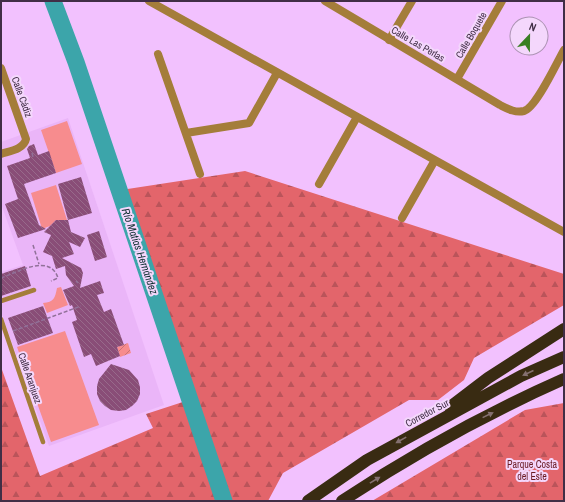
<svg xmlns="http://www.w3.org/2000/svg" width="565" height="502" viewBox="0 0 565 502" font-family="'Archivo Narrow',sans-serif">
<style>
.built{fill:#eab5f8}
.green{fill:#f78c8e}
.forest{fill:url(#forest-firs)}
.garden{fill:url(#garden-furrows)}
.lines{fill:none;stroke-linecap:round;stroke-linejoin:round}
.river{stroke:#3ca5aa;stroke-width:17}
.building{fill:url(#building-back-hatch)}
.path{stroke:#917199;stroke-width:1.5;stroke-dasharray:4 2;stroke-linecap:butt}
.service{stroke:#a47d3a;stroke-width:4.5}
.minor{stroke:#a47d3a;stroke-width:8}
.motorway{stroke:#392b12;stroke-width:12}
.oneway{fill:#847070}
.labels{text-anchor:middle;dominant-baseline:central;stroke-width:4;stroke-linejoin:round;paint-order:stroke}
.street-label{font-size:10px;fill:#412e46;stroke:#f4d7fc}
.park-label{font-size:10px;fill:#6a1a23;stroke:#f4d7fc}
.water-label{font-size:11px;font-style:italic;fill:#0f3031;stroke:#f4d7fc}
</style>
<defs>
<pattern id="forest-firs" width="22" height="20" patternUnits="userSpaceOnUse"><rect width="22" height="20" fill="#e3656b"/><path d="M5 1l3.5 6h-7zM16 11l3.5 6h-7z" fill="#ba545a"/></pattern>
<pattern id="garden-furrows" width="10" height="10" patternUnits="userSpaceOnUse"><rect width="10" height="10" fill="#f78c8e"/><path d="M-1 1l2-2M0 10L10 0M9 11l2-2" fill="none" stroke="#ca7376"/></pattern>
<pattern id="building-back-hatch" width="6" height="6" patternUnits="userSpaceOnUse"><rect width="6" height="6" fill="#894d77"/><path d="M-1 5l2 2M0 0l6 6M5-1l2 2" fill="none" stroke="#986a8b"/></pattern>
</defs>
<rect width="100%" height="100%" fill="#f2c1fe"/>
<path class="built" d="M 68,118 L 164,405 L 49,446 L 1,312 L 1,272 L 23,265 L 1,204 L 1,142 Z"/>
<path class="green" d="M 67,121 L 82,164 L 56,173 L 41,130 Z
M 56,185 L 67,220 L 56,220 L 50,226 L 42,229 L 31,193 Z
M 61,287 L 68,305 L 47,313 L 43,303 C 54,302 55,298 57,288 Z
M 65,331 L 99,425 L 51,442 L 17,347 Z"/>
<path class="forest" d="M 245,171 L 564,274 L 564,305 L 474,358 L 464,380 L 438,400 L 409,400 L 283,473 L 268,501 L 1,501 L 1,367 L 40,476 L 153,428 L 146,414 L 192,399 L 121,190 Z
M 564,403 L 564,501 L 372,501 L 525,410 Z"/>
<path class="garden" d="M 128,343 L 131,353 L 120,357 L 117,347 Z"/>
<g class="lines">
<path class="river" d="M 53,1 L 76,62 L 224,501"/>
</g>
<path class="building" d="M 34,144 L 38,155 L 49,151 L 56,173 L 24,184 L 39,225 L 46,229 L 18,238 L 5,204 L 18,199 L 7,166 L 30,158 L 27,149 L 29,146 Z
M 81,177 L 92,213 L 68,220 L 58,184 Z
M 56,220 L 68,220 L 71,232 L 85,238 L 80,247 L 69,242 L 74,254 L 62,258 L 81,268 L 83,273 L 80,288 L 100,281 L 104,293 L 97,295 L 104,312 L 111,309 L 124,345 L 117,347 L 120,356 L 96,366 L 91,354 L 84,357 L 72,322 L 77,320 L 72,305 L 70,306 L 63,290 L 74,286 L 66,275 L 65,266 L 56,269 L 52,256 L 43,252 L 51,235 L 44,232 Z
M 99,231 L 107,257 L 95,261 L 87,235 Z
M 25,266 L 31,286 L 1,296 L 1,274 Z
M 43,306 L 53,333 L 18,345 L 8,318 Z
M 111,364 L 129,370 L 138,380 L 140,387 L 140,394 L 137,401 L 132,406 L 126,410 L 119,411 L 111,410 L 105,406 L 100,401 L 97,394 L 97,386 L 99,379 Z"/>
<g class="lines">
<path class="path" d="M 32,153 L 33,157
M 33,245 L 39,264
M 1,278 C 18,272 50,253 58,278 L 51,281
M 76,281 L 78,283
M 13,331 L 81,306"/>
<path class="service" d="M 1,301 L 34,290
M 1,319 L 43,442"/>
<path class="minor" d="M 149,1 L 564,232
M 325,1 L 500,105 C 508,109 515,113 524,111 C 536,108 557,62 564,50
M 389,40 L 412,1
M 158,54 L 200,174
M 1,68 L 26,139 C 24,149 10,151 1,154
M 457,79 L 502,1
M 186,133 L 249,123 L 277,73
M 319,184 L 357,117
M 402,218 L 435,160"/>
<path class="motorway" d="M 450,407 L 488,378 L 564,329
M 308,501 L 367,460 L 521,376 L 564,357
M 342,501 C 413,454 487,413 564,379"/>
</g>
<defs><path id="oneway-solid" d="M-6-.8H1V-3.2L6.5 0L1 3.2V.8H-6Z"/></defs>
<g class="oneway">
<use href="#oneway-solid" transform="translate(528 373) rotate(156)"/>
<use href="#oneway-solid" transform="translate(488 415) rotate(-26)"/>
<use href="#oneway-solid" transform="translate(401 440) rotate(151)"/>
<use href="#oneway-solid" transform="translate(375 480) rotate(-31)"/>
</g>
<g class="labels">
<g class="street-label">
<text transform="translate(471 35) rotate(-60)">Calle Boquete</text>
<text transform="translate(418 44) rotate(30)">Calle Las Perlas</text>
<text transform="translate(22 97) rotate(70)">Calle Cádiz</text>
<text transform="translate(30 378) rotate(71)">Calle Aranjuez</text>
<text transform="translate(427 413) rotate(-28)">Corredor Sur</text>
</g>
<g class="park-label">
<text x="532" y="464">Parque Costa<tspan x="532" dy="12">del Este</tspan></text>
</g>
<g class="water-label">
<text transform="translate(140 251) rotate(71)">Río Matías Hernández</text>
</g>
</g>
<rect width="565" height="502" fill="none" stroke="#412e46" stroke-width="4"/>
<g transform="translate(529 36) rotate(22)"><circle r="19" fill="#f4d7fc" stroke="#ac93b3"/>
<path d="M0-3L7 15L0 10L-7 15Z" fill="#397f23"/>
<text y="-6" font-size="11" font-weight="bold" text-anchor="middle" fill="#412e46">N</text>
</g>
</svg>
